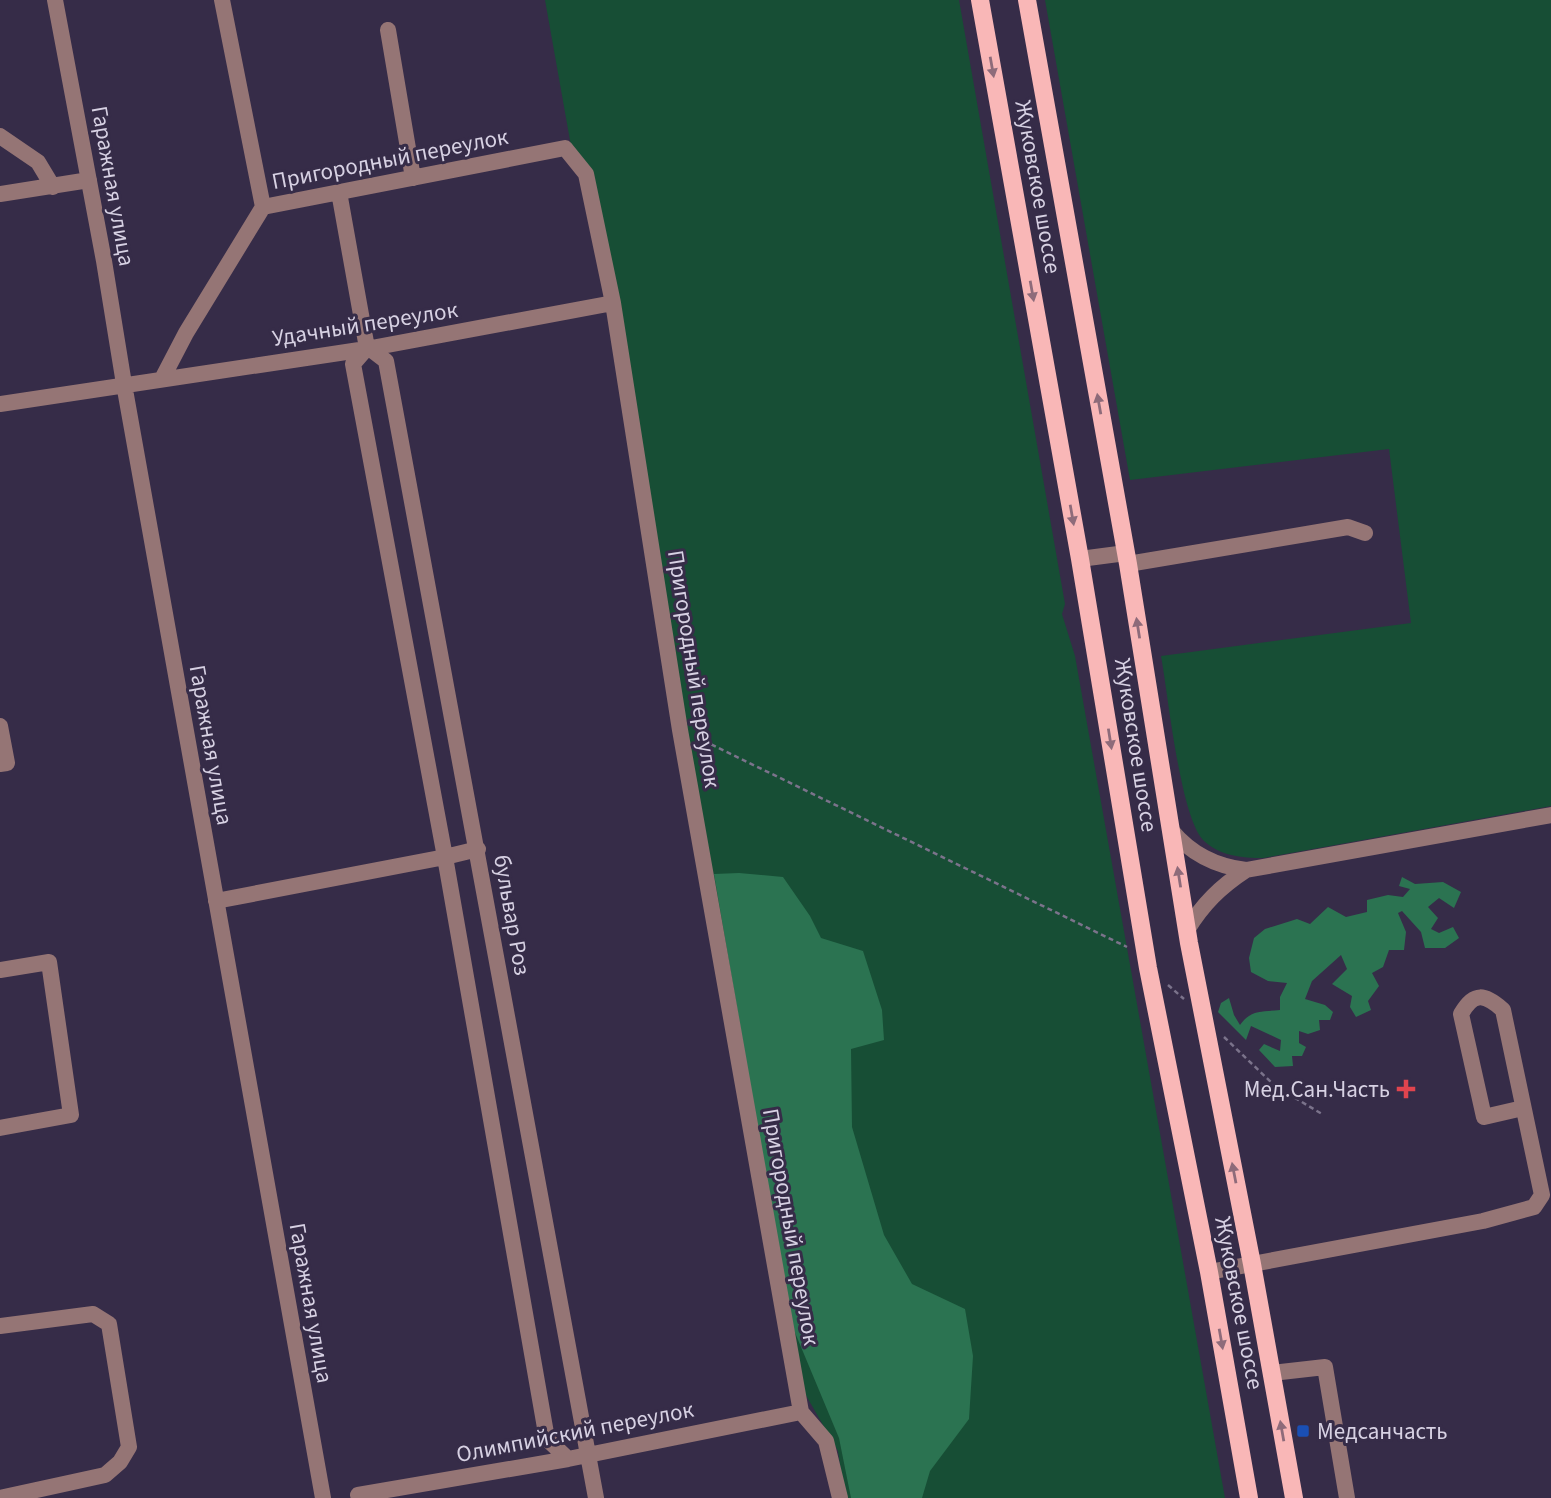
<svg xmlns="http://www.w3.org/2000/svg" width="1551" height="1498" viewBox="0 0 1551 1498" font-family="'Source Sans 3',sans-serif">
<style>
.green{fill:#174e35}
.forest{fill:#2b7351}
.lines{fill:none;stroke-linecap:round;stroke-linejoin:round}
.path{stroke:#7b738b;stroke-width:2.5;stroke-dasharray:5 3.5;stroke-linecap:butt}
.minor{stroke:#957575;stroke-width:16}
.major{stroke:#f9b7b7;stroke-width:18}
.oneway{fill:#8e6b7a}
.health-dot{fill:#e0444e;stroke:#362c48;stroke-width:2.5}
.transit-dot{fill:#1a4fb4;stroke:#362c48;stroke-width:2.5}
.labels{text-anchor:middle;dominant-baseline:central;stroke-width:6;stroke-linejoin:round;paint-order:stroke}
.street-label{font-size:23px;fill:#d7d1e3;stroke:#362c48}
.poi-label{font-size:23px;fill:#d7d1e3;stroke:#362c48;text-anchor:end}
</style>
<rect width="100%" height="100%" fill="#362c48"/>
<path class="green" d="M 545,0 L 959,0 L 1065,604 L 1062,614 L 1075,656 L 1225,1498 L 845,1498 L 838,1451 L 800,1385 L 617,323 L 571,146 Z
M 1045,0 L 1551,0 L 1551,806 L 1263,858 C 1242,858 1219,856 1203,840 C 1180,815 1168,694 1161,656 L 1411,623 L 1389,449 L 1130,480 Z"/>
<path class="forest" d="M 739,873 L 783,877 L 810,916 L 821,938 L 863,951 L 882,1010 L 884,1040 L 851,1049 L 852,1127 L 884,1235 L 912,1284 L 965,1309 L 973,1356 L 969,1419 L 930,1471 L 922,1498 L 851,1498 L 839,1438 L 791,1323 L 714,874 Z
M 1402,877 L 1415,884 L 1443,882 L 1461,892 L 1454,908 L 1439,898 L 1428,907 L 1438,918 L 1431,929 L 1439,933 L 1453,927 L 1459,938 L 1445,948 L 1425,948 L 1421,932 L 1402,911 L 1398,913 L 1406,932 L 1404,950 L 1389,950 L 1383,967 L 1372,973 L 1379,986 L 1368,1001 L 1371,1010 L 1356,1017 L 1350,1007 L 1352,996 L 1332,984 L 1347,969 L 1341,955 L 1312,981 L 1305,999 L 1325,1005 L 1333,1012 L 1330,1020 L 1319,1020 L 1320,1030 L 1308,1034 L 1299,1031 L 1299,1043 L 1306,1047 L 1302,1056 L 1292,1056 L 1293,1066 L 1275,1067 L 1259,1050 L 1264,1044 L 1280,1051 L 1281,1040 L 1251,1026 L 1246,1040 L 1218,1012 L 1221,1003 L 1229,998 L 1234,1015 L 1240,1025 C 1251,1009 1263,1012 1280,1010 L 1280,997 L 1287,983 L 1268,981 L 1251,972 L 1249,958 L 1254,938 L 1265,929 L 1297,919 L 1310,924 L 1328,907 L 1346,917 L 1367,912 L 1367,900 L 1388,895 L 1403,897 L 1410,889 L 1399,886 Z"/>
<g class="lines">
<path class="path" d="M 696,737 L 1127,947
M 1168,985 L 1184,999
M 1224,1037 L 1275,1086 L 1322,1114"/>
<path class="minor" d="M 55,0 L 104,261 L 124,384 L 323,1498
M 388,30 L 413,178
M 0,136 L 38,162 L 53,187
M 339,192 L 367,348
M 0,194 L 89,180
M 263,207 L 565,148 L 586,174 L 613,303 L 680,730 L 801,1412 L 826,1441 L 840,1498
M 369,348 L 386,361 L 596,1498
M 366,349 L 353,364 L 445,857 L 547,1439 L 568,1459
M 162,379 L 186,333 L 263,207 L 222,0
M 0,404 L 366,349 L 613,303
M 1080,559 L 1126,553
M 1128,564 L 1348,527 L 1365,533
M 0,726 L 7,763 L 0,764
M 1171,830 C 1191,854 1215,866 1246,870 L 1551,815
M 216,901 L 445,857 L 478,849
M 1187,930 C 1203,904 1220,887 1246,870
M 0,970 L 49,962 L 71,1115 L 0,1128
M 1209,1272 L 1483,1221 L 1534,1207 L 1542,1195 L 1503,1010 C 1485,994 1474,991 1461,1014 L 1484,1117 L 1523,1108
M 0,1326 L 93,1314 L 109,1324 L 129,1447 L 120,1462 L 105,1475 L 0,1498
M 1272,1373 L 1325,1367 L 1347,1498
M 358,1495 L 568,1459 L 801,1412"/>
<path class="major" d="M 980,0 L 1080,559 L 1148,968 L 1209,1272 L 1249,1498
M 1027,0 L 1128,564 L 1189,943 L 1252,1264 L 1294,1498"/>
</g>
<defs><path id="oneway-solid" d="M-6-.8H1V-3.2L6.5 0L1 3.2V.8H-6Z" transform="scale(1.75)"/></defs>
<g class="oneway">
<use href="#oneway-solid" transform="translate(992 67) rotate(80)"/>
<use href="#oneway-solid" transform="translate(1032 291) rotate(80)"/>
<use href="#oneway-solid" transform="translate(1099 404) rotate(-100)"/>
<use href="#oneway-solid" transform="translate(1072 515) rotate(80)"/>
<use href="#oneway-solid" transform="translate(1138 628) rotate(-99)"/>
<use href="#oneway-solid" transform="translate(1110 739) rotate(81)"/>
<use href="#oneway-solid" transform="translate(1179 877) rotate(-99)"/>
<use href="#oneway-solid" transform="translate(1234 1173) rotate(-101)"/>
<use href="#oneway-solid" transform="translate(1221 1339) rotate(80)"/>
<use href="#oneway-solid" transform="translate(1282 1431) rotate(-100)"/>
</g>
<path class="health-dot" d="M1402.5 1078.5h7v7h7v7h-7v7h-7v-7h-7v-7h7z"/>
<rect class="transit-dot" x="1296" y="1424" width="14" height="14" rx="3.5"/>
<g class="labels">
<g class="street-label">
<text transform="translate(390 159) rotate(-11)">Пригородный переулок</text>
<text transform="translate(113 186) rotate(80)">Гаражная улица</text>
<text transform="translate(1038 187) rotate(80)">Жуковское шоссе</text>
<text transform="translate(365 324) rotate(-9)">Удачный переулок</text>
<text transform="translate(694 669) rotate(81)">Пригородный переулок</text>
<text transform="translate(211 745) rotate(80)">Гаражная улица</text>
<text transform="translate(1136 745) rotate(81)">Жуковское шоссе</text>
<text transform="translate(512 915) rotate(80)">бульвар Роз</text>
<text transform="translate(791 1227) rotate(80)">Пригородный переулок</text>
<text transform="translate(311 1303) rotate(80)">Гаражная улица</text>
<text transform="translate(1239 1303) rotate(79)">Жуковское шоссе</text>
<text transform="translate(575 1432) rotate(-11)">Олимпийский переулок</text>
</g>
<g class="poi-label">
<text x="1390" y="1089">Мед.Сан.Часть</text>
<text x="1317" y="1431" text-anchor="start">Медсанчасть</text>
</g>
</g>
</svg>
